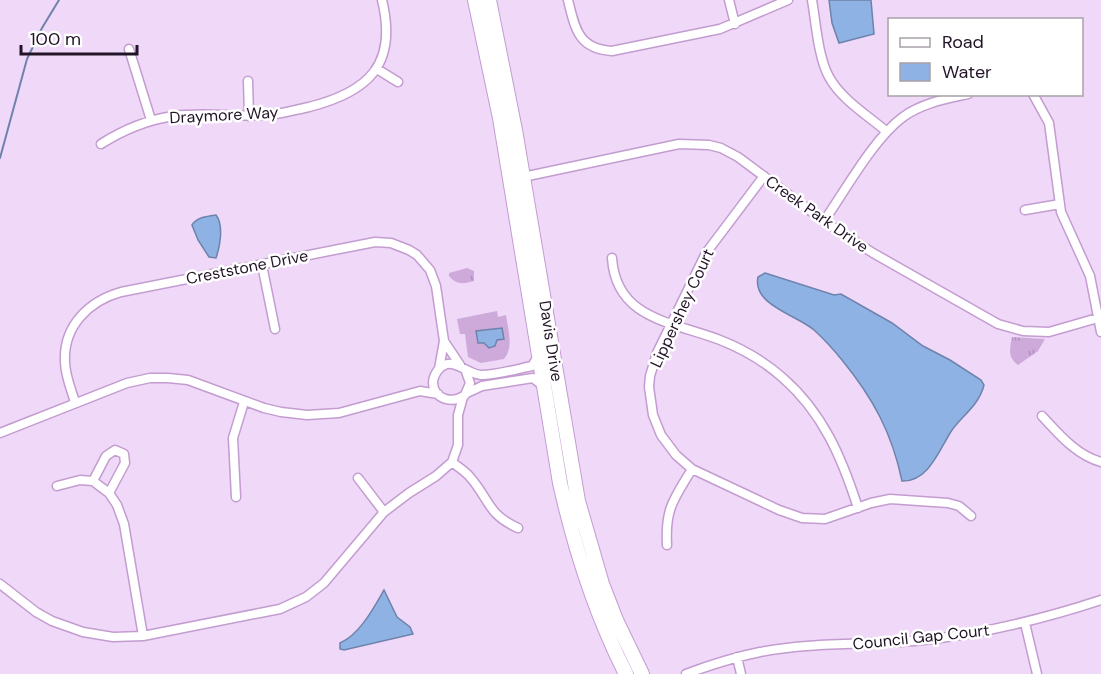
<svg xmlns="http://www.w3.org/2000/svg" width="1101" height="674" viewBox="0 0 1101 674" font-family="'DM Sans',sans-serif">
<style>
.park{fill:url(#park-tufts)}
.pitch{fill:#ceaada}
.water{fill:#8fb2e4;stroke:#6e83ab;stroke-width:1.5}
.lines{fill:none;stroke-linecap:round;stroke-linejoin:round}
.stream{stroke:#6e83ab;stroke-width:2}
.street-casing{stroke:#c39cd0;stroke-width:11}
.primary-casing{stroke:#c39cd0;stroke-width:16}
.street{stroke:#fff;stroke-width:8}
.primary{stroke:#fff;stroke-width:14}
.labels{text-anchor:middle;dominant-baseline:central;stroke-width:5;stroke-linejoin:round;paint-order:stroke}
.street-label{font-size:16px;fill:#221427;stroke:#fff}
</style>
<defs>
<pattern id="park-tufts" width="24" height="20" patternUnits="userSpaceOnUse" patternTransform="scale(1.5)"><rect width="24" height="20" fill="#ceaada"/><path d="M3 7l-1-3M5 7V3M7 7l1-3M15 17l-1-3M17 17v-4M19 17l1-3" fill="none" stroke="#b191bb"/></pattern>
</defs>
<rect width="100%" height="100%" fill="#f0d8f8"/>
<path class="park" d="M 467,268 L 474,271 L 474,281 C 464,284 456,285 449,276 L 449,273 Z
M 1012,337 L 1045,339 L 1038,351 L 1018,365 C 1007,357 1010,349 1012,337 Z"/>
<path class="pitch" d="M 497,311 L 498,317 L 506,315 C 508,330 514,347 504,359 L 481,363 L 468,357 L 465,334 L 460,334 L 457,319 Z"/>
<path class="water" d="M 829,0 L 871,0 L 874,34 L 839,43 L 832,23 Z
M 216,215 C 224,225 220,247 216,258 L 209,257 L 198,240 L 192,225 C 197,217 208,216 216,215 Z
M 765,273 L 834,295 L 841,294 L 892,323 L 923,346 L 950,360 L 981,380 L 984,385 C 979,405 963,415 952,430 C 940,448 929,482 902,481 C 892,433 873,398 842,360 C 833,349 824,339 814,330 C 797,315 752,305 758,277 Z
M 502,328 L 504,339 L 497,340 L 495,346 L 489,348 L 484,343 L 478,343 L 476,331 Z
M 384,590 L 397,617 L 410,627 L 413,634 L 344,650 L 340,649 L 340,643 C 360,634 373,609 384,590 Z"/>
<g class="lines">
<path class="stream" d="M 0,158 L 27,59 L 42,28 L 59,0"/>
<defs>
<path id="street" d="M 568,0 C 575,28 578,49 612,51 L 720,29 L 788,0
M 729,0 L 735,24
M 812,0 C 816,23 818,57 829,77 C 841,99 867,115 886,131
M 129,49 L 151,120
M 377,69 L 398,82
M 248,81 L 249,116
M 1033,94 L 1049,123 L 1061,212 L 1090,276 L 1101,332
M 101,144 C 123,130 147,120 173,116 C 203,112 234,117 264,115 C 279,115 294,110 309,107 C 368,92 398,65 382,0
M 764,176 L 706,253 L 657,353 L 650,376 L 649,387 L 653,415 L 661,435 L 676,455 L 692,469 L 779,510 L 802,518 L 825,519 L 871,503 L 890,499 L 948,503 L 959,506 L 971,516
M 523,177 L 679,144 L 709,145 L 721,148 L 738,157 L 824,221 L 873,253 L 998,324 L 1023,331 L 1049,332 L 1101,317
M 1025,210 L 1060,204
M 824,221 C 845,191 874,138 903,117 C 922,103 946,99 968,94
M 612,258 C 616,320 674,322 720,340 C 743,349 765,362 783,378 C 823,413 842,458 858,508
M 262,265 L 275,329
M 444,341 L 460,365
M 465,369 L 470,383 L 465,395 C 453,404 434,400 433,383 C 433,378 435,374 438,370 C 452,354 466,374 481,375 C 496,375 517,369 532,366 L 538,356
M 467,393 L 482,386 L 533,378 L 544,387
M 75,402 C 71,389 65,375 65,362 C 63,326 89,301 121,292 L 375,242 L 391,243 L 409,250 L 417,255 L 430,270 L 436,286 L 444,341 L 439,369
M 1042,416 C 1059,434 1076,455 1101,462
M 0,433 L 127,383 L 150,378 L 168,378 L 188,380 L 264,408 L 281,412 L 307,415 L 339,413 L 420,391 L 438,394
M 452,462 C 458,467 465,471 470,477 C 490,500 487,514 518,528
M 358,478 L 384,512
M 93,481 L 106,456 L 115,450 L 124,454 L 125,463 L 109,493
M 57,486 L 80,480 L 93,481 L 109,493 L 117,505 L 124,524 L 143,636
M 236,497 L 233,438 L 244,402
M 667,545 C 665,508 674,499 692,469
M 0,584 L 36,612 L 52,621 L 83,632 L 113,637 L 143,636 L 280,609 L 306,597 L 324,583 L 384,512 L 409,493 L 436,476 L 452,462 L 458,445 L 458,415 L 463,397
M 1025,623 L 1037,674
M 737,657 L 741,674
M 686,674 C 710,665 735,657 760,652 C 811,642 863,645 914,641 C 979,635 1040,620 1101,600"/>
<path id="primary" d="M 475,0 L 500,118 L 560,483 C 575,550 595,613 626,674
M 489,0 L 515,130 L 578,501 L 602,584 L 616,620 L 642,674"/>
</defs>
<use href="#street" class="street-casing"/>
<use href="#primary" class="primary-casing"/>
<use href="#street" class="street"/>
<use href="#primary" class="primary"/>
</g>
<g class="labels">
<g class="street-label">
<text transform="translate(224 115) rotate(-3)">Draymore Way</text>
<text transform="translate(817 214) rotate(35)">Creek Park Drive</text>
<text transform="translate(247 267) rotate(-11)">Creststone Drive</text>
<text transform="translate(682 308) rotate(-65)">Lippershey Court</text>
<text transform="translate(551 341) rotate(81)">Davis Drive</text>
<text transform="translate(921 637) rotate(-6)">Council Gap Court</text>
</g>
</g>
<rect x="888" y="18" width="195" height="78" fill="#ffffff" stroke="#a7a1a9" stroke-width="1.5"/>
<rect x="900" y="38" width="30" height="9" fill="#ffffff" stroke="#a7a1a9" stroke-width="1.5"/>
<text x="942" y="48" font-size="18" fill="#221427">Road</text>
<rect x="900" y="63" width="30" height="18" fill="#8fb2e4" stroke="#a7a1a9" stroke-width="1.5"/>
<text x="942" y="78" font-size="18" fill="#221427">Water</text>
<path d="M21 45v9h116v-9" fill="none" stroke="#221427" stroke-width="3"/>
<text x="30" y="45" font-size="18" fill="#221427" stroke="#ffffff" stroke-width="4.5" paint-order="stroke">100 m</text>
</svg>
